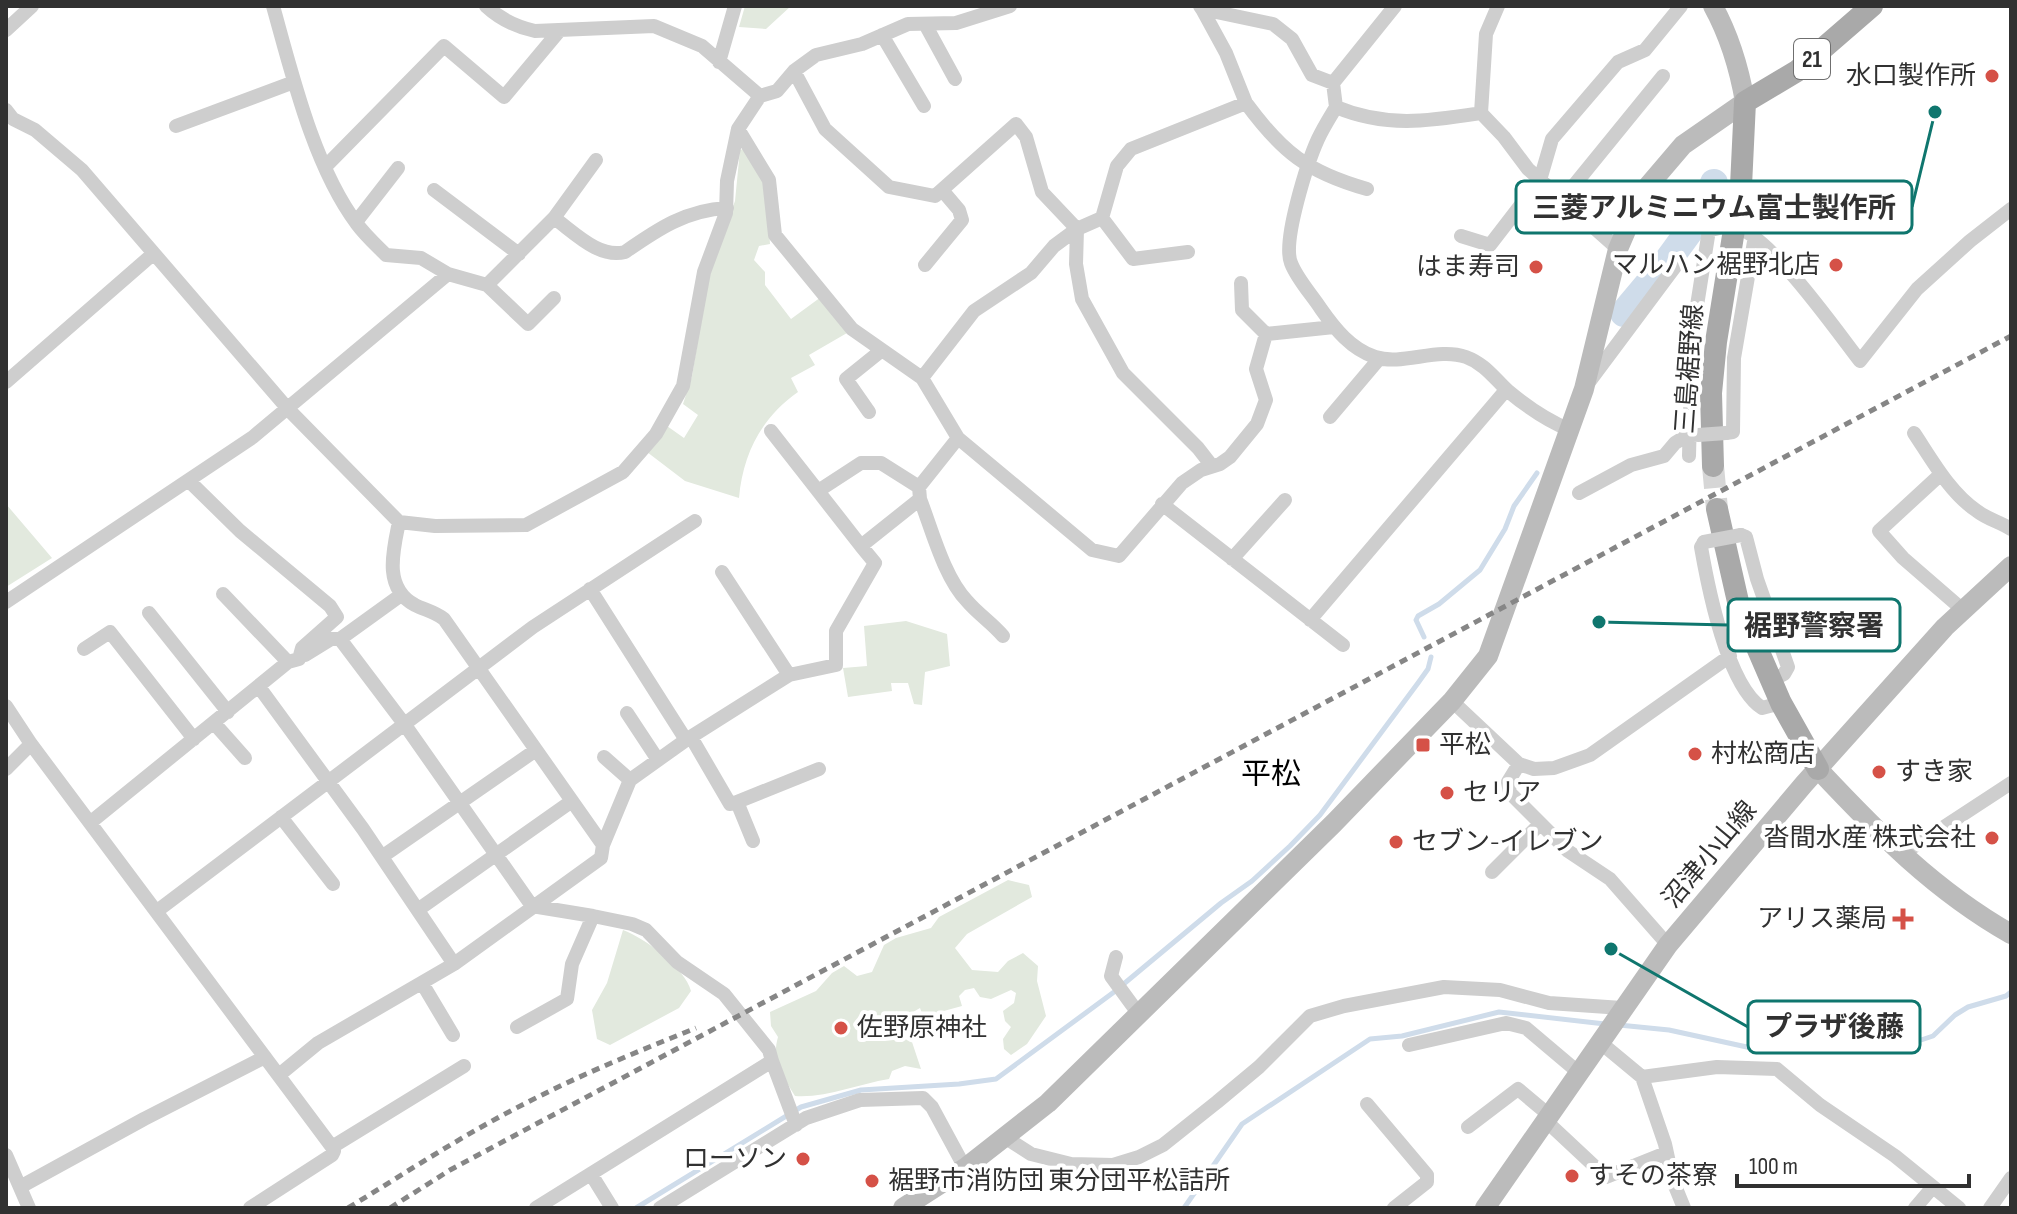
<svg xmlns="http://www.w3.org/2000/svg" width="2017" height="1214" viewBox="0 0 2017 1214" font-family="'Sofia Sans Condensed','Noto Sans JP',sans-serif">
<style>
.green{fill:#e2e9de}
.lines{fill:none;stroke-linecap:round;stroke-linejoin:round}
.stream{stroke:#cfdcea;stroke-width:5}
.river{stroke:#cfdcea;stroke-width:28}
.primary-tunnel{stroke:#d6d6d6;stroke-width:22;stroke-dasharray:22 11;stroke-linecap:butt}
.street{stroke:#cecece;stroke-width:14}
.secondary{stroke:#bbb;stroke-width:20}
.primary{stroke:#a9a9a9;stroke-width:22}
.rail{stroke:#868686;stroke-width:5;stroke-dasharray:8 6;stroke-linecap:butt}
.street-bridge{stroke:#cecece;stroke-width:14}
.poi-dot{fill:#d55147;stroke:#fff;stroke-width:3}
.labels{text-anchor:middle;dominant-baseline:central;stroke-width:8;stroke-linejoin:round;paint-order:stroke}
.shield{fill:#fff;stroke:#6f6f6f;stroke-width:2}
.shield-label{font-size:24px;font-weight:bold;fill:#313131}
.poi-label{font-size:26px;fill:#313131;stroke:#fff;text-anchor:start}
.street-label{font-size:26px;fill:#313131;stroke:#fff}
.quarter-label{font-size:30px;fill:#000;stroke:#fff}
.leader{fill:none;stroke:#0f766e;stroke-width:3}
.callout-dot{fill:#0f766e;stroke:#fff;stroke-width:3}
.callout{fill:#fff;stroke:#0f766e;stroke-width:3}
.callout-label{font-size:28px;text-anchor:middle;font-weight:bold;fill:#313131}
</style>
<rect width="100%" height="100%" fill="#fff"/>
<path class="green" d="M 745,6 L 791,6 L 766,29 L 739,27 Z
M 743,149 L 766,186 L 770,244 L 759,246 L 754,260 L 765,272 L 765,285 L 791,319 L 821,297 L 847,333 L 809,355 L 815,365 L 791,378 L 798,392 C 761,418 743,454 739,498 L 685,481 L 647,452 L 667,426 L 684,438 L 698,415 L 683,404 L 692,376 L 709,272 L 735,201 L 740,150 Z
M 6,504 L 52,558 L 6,587 Z
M 906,621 L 947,634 L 950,666 L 925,672 L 922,705 L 914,704 L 908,683 L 891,683 L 892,691 L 848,697 L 843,668 L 867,666 L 864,626 Z
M 1008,880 L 1029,885 L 1032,897 L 967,934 L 955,948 L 972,970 L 998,972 L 1008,961 L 1023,953 L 1038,966 L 1037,981 L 1046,1016 L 1027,1044 L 1011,1055 L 1004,1049 L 1003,1039 L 1011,1027 L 1005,1021 L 1003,1011 L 1014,1003 L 1016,993 L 1011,990 L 991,999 L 980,997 L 974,988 L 965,990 L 959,996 L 962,1006 L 940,1012 L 926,1024 L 920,1008 L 908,1015 L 911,1039 L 921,1069 L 905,1066 L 892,1071 L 889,1079 C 858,1084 827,1098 795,1096 C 783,1076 771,1061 778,1037 L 771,1026 L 770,1012 L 816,991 L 832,973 L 844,966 L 857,976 L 872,972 L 884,945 L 896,938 L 931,928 L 939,917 Z
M 623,930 C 645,938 685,968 691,991 L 679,1008 L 610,1045 L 597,1039 L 592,1010 L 607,983 Z"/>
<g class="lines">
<path class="stream" d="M 1424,637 L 1416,620 L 1418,616 L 1439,604 L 1480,570 L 1505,529 L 1514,506 L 1537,473
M 1619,1025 L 1669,1030 L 1756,1049 L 1824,1033 L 1879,1045 L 1909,1044 L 1933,1036 L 1955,1015 L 1968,1007 L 2006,996 L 2011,992
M 636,1208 L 801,1107 L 861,1090 L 959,1084 L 996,1079 L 1114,992 L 1221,903 L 1252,881 L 1290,846 L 1320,815 L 1418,683 L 1428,669 L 1431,657
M 1184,1208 L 1242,1124 L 1370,1039 L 1402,1036 L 1499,1012 L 1605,1024"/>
<path class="river" d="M 1624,313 L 1666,263 L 1696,222 L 1714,183"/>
<path class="primary-tunnel" d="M 1713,466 L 1717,509"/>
<path class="street" d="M 273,6 C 292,74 314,167 357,224 C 365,235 376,245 386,255 L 421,258 L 448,274 L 487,285 L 554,218 L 596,160
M 486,6 C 500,19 517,27 535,31 L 654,26 L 702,46 L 760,96 L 777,91 L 794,71 L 816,55 L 862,44 L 908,24 L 956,23 L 1010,6
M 1200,6 L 1202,9 L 1273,24 L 1292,39 L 1312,75 L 1333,83
M 1395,6 L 1333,83 L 1336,107 C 1386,128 1429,121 1481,113 L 1486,34 L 1498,6
M 1202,9 L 1226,53 L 1246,103
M 925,24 L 955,79
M 6,30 L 32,6
M 882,35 L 924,106
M 719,62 L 735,6
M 794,71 L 825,129 L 889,187 L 935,196 L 1016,124 L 1026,137 L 1042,192 L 1077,229 L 1054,246 L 1031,273 L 974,311 L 922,378
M 1336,107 C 1330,117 1323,128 1318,139 C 1308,161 1282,241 1291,263 C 1297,279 1312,295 1321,309 C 1335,329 1351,349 1375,357 C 1403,366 1437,347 1466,357 C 1485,364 1494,378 1508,391 C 1526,406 1548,421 1570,430
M 6,110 L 13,119 L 35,130 L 82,170 L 288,409 L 399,522 L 435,526 L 526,525 L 623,472 L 656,434 L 683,386 L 704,272 L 726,213 L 727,181 L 738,129 L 760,96
M 1481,113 L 1504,137 L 1528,169 L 1618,249
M 176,126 L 294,82
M 738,129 L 769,180 L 775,235 L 852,329 L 922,378 L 958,438 L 1092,550 L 1119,556 L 1182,483 L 1201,470 L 1220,464 L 1230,457 L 1257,424 L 1266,400 L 1256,369 L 1266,334 L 1334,327
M 325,167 L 444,46 L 504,97 L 560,30
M 434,190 L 519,254
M 1562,200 L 1663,76
M 554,218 C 574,232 599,259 625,252 C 658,229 686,210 727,208
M 1102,218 L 1133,259 L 1188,252
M 356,222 L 398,168
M 1461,236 L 1490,245 L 1540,180 L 1552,139 L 1618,62 L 1645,50 L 1681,6
M 925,265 L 962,220 L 959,210 L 942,190
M 1241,283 L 1242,310 L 1266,334
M 487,285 L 528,324 L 554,298
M 6,382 L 153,254
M 1589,382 L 1677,264
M 869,412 L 846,379 L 882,350
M 1330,417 L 1379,359
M 771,431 L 818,491 L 861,463 L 881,463 L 919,487
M 1726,433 L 1733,432 L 1734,358 L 1755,236
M 1914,433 C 1932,460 1950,493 1977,511 C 1987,519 2000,522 2011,529
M 1689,456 L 1692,337 L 1709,230 C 1716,229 1726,226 1734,227 C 1767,231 1838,333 1860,361 L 1917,289 L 1970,241 L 2011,209
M 1212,466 L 1198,448 L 1123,373 L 1082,299 L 1076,264 L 1077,229 L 1102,218 L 1117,166 L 1131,149 L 1246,103 C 1282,152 1307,172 1367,189
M 1941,474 L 1879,531 L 1903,558 L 1963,610
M 818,491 L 861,546
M 1579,493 L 1631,465 L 1664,456 L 1675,443 L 1688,435 L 1694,435
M 920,499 C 932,530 944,577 967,601 C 978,614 992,623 1003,636
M 1162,504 L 1343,645
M 399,522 C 393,551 383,588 415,605 C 425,610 435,612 444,619 L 603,845
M 1741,535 L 1746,537 L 1757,579 L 1788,667 L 1784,674 L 1770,681
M 1704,542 L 1701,547 C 1708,587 1727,685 1762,708 L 1781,703
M 1232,559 L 1285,500
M 722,572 L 789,675
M 590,589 L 686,740
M 223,594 L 288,662
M 6,602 L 253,437 L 448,274
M 149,613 L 228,712
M 1310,620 L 1506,390
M 340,639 L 405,725 L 532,906 L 593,916 L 632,924 L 646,930 L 677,962 L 724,994 L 769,1050 L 772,1061
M 84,649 L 110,632 L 194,739
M 305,655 L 331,639 L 340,639 L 401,595
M 259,687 L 363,829 L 454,964
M 1452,701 L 1519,764 L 1534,769 L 1554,768 L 1590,755 L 1730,656
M 6,706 L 31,744 L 332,1147
M 627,713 L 658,760
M 214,723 L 245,758
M 691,737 L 730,804 L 737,802 L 753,841
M 604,757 L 630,780
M 1519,764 L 1508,782 L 1510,793 L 1568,851 L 1610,879 L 1668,945
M 6,769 L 31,744
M 737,802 L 819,769
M 281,817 L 333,884
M 91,822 L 288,662 L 299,659 L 302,648 L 337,617 L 330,606 L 240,531 L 189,481
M 1901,855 L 2011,783
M 383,856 L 536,750
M 1492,872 L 1540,824
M 419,909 L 572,801
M 157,911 L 533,627 L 695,521
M 1116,957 L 1111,976 L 1138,1013
M 422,983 L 453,1035
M 517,1027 L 567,999 L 572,964 L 593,916
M 1601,1043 L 1642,1077 L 1717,1067 L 1777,1069 L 1820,1105 L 1895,1156 L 1959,1208
M 1409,1045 L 1506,1023 L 1526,1028 L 1578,1072
M 279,1075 L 318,1043 L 454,964 L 601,858 L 603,845 L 630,780 L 686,740 L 789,675 L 836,665 L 836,631 L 875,563 L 861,546 L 920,499 L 919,487 L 958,438
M 1642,1077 L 1665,1144 L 1673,1181 L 1684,1208
M 1367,1104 L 1427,1175 L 1427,1182 L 1394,1208
M 1545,1120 L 1606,1177 L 1666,1153
M 1468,1127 L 1518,1089 L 1549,1115
M 1006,1138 L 1031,1154 L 1071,1164 L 1113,1165 L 1139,1157 L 1163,1145 L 1217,1102 L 1259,1067 L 1310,1016 L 1344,1006 L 1444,987 L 1500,990 L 1549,1003 L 1622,1008
M 6,1155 L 29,1208
M 591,1174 L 612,1208
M 20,1187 L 144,1119 L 265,1057
M 250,1208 L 332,1155 L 334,1151 L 332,1147 L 464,1066
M 536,1208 L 772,1061 L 796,1125
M 660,1208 L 806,1118 L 860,1100 L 923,1098 L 932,1107 L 965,1168
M 1915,1208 L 1932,1188
M 1990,1208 L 2011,1178"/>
<path class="secondary" d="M 1818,769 C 1877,832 1935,891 2011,934
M 903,1208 L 965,1168 L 1048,1103 L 1334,823 L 1452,701 L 1488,656 L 1584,389 L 1618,249 L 1634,212 L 1648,186 L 1683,145 L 1745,102 C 1739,67 1730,37 1713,6
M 1485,1208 L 1668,945 L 1804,784 L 1945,627 L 2011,566"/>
<path class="primary" d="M 1713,466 L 1711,393 L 1716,342 L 1741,186 L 1745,102 L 1797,71 L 1872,6
M 1717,509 L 1739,606 L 1781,703 L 1818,769"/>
<path class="rail" d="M 348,1208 C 407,1172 466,1133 528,1102 C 582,1074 639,1051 696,1028
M 390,1208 L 450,1170 L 2011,336"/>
<path class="street-bridge" d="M 1698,435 L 1726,433
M 1704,542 L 1741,535"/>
</g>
<g class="poi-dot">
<circle cx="1992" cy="76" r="8"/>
<circle cx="1836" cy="265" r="8"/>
<circle cx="1536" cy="267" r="8"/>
<rect x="1415" y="737" width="16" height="16" rx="4"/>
<circle cx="1695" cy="754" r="8"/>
<circle cx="1879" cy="772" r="8"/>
<circle cx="1447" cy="793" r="8"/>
<circle cx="1992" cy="838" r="8"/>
<circle cx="1396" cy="842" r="8"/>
<path d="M1899 907h8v8h8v8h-8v8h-8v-8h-8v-8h8z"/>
<circle cx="841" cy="1028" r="8"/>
<circle cx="803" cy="1159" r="8"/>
<circle cx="1572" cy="1176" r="8"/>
<circle cx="872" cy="1181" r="8"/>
</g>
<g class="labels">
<rect class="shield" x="1794" y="39" width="36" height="40" rx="6"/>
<g class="shield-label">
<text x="1812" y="59">21</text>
</g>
<g class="poi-label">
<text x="1976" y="76" text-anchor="end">水口製作所</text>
<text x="1820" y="265" text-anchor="end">マルハン裾野北店</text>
<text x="1520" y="267" text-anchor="end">はま寿司</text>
<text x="1439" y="745">平松</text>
<text x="1711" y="754">村松商店</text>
<text x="1895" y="772">すき家</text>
<text x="1463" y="793">セリア</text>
<text x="1976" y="838" text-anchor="end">沓間水産 株式会社</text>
<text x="1412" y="842">セブン-イレブン</text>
<text x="1887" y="919" text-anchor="end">アリス薬局</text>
<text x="857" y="1028">佐野原神社</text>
<text x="787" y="1159" text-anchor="end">ローソン</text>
<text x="1588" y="1176">すその茶寮</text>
<text x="888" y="1181">裾野市消防団 東分団平松詰所</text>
</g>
<g class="street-label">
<text transform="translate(1690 369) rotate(-86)">三島裾野線</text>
<text transform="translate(1710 855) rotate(-50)">沼津小山線</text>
</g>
<g class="quarter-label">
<text x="1271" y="775">平松</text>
</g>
</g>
<path class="leader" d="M1935 112L1912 207M1599 622L1728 625M1611 949L1748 1027"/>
<g class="callout-dot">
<circle cx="1935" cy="112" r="8"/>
<circle cx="1599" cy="622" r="8"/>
<circle cx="1611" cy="949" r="8"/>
</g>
<g class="callout">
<rect x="1516" y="181" width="396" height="52" rx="8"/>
<rect x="1728" y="599" width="172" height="52" rx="8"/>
<rect x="1748" y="1001" width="172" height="52" rx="8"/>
</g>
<g class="callout-label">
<text x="1714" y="217">三菱アルミニウム富士製作所</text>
<text x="1814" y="635">裾野警察署</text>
<text x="1834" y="1036">プラザ後藤</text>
</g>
<rect width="2017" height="1214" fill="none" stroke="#313131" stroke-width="16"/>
<path d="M1737 1174v12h232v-12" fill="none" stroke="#313131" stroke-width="4"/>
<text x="1749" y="1174" font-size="24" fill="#313131" stroke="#ffffff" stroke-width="6" paint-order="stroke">100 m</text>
</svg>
